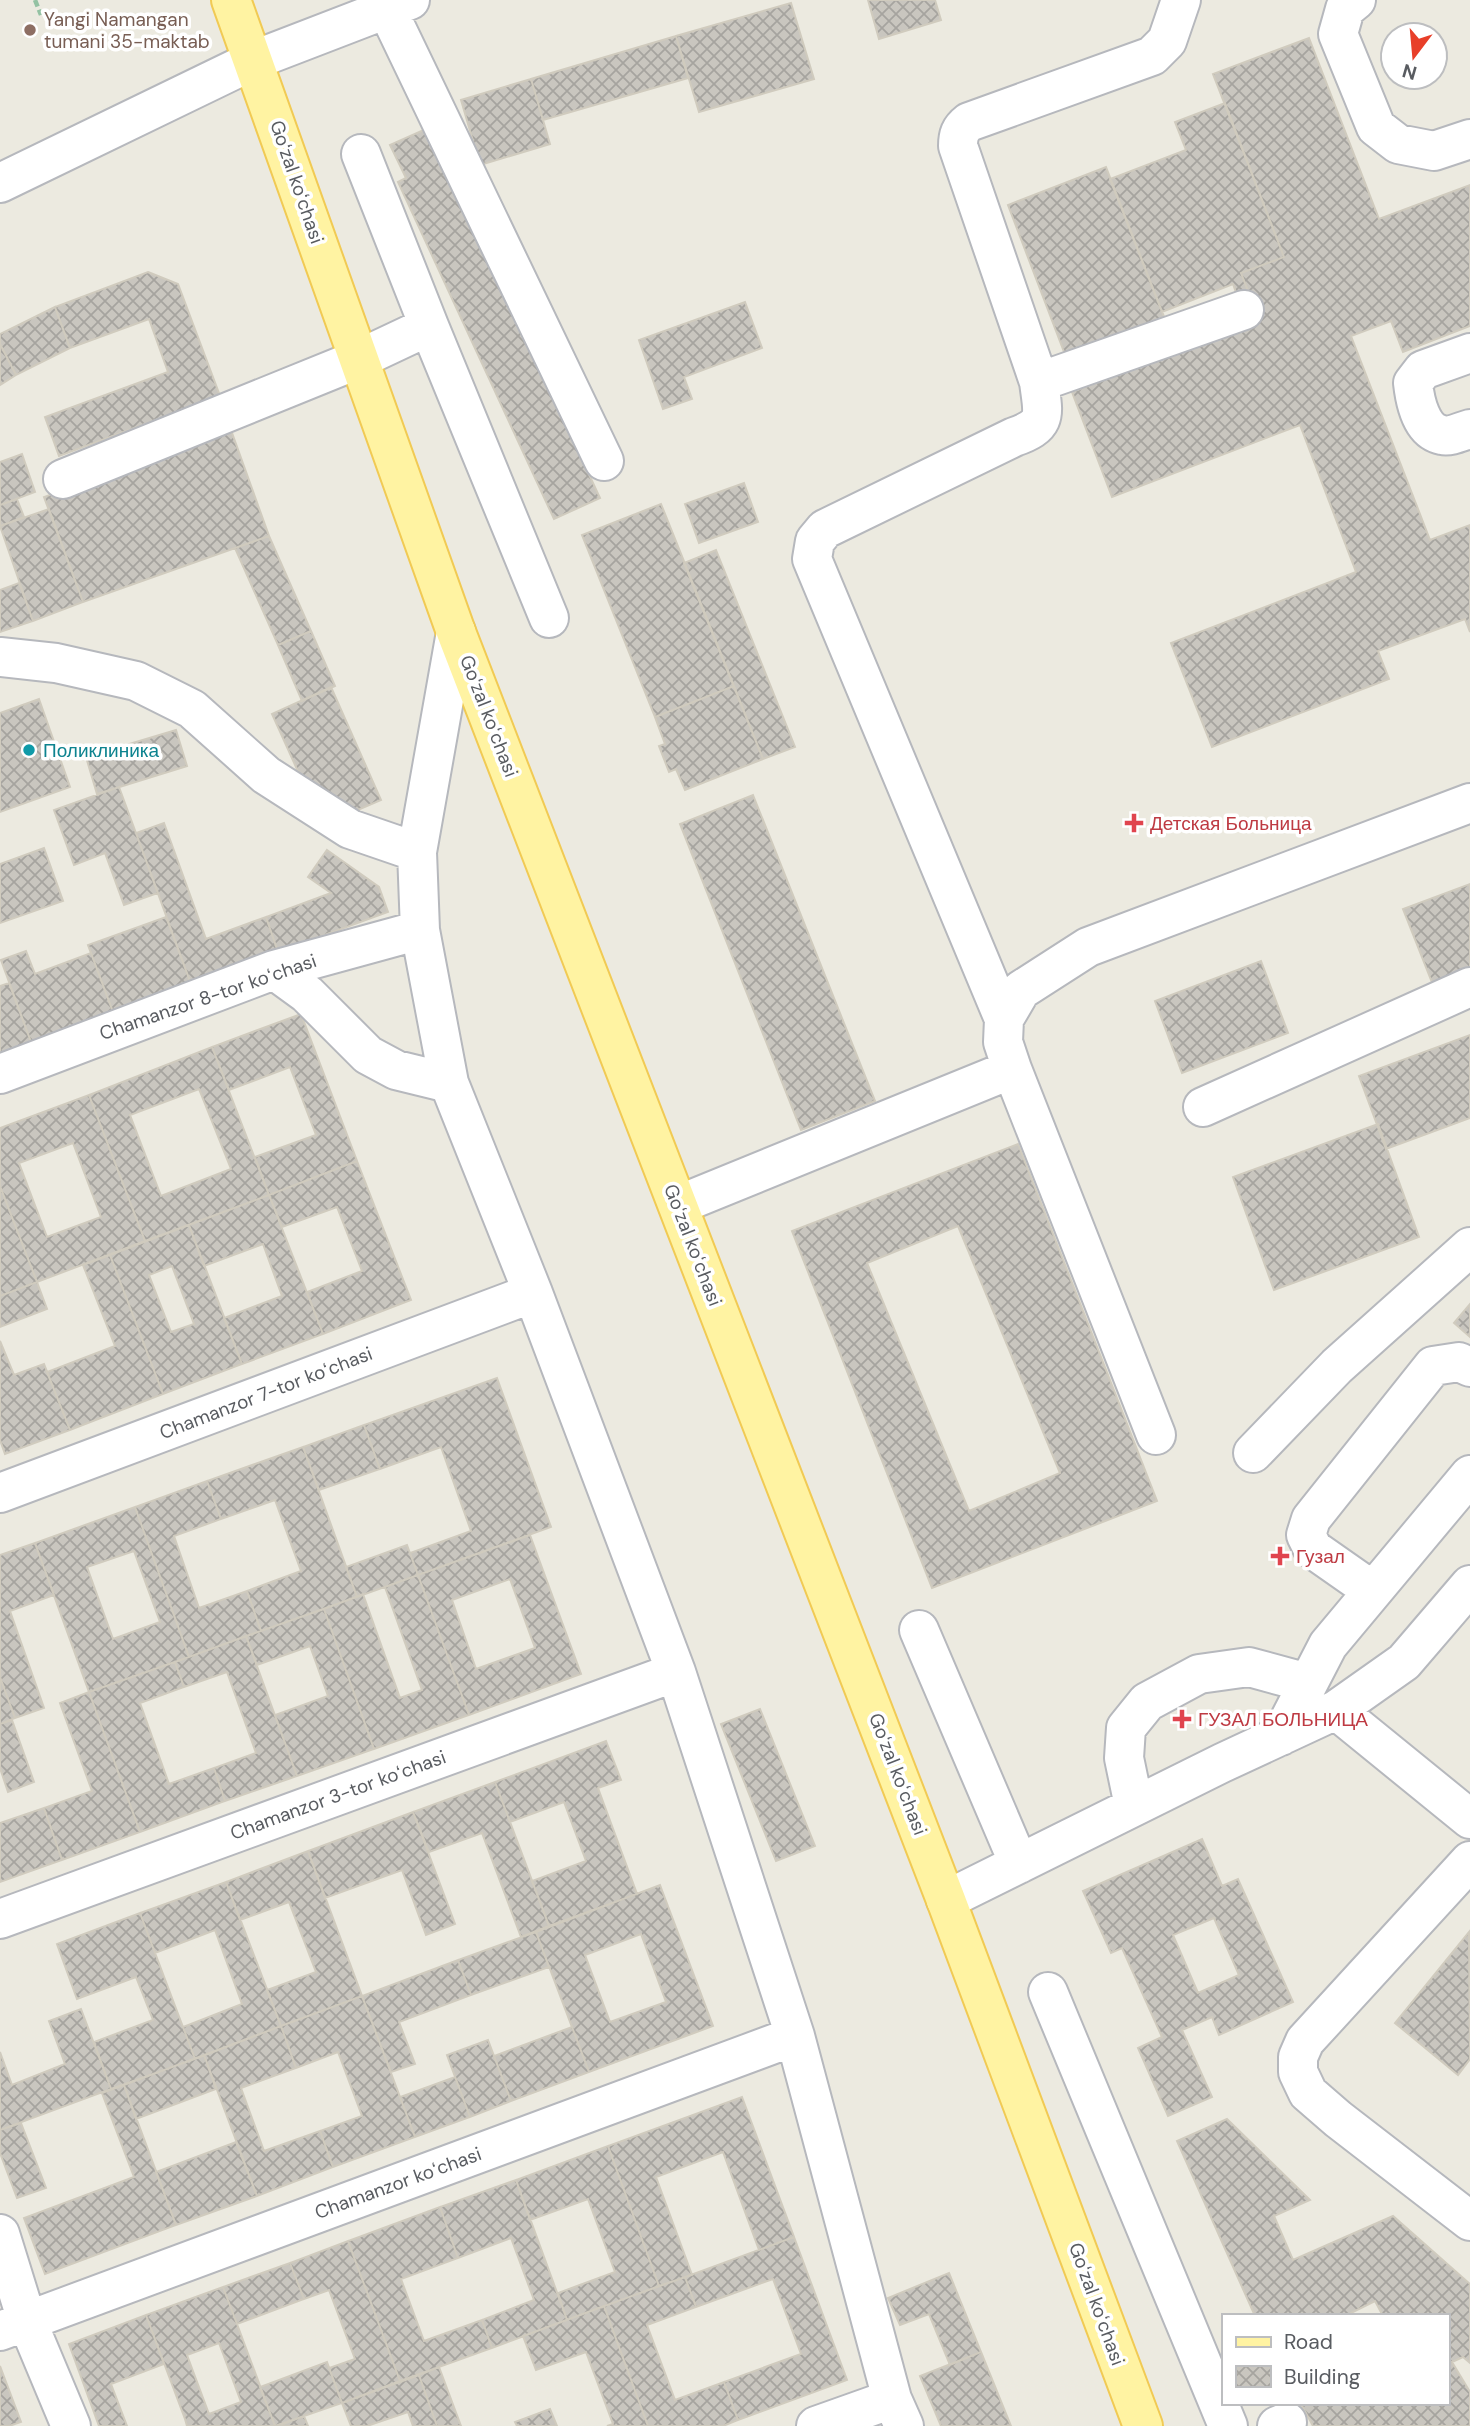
<svg xmlns="http://www.w3.org/2000/svg" width="1470" height="2426" viewBox="0 0 1470 2426" font-family="'DM Sans',sans-serif">
<style>
.building{fill:url(#building-cross-hatch);stroke:#d0cbbe;stroke-width:2;fill-rule:evenodd}
.lines{fill:none;stroke-linecap:round;stroke-linejoin:round}
.minor-casing{stroke:#b6b8bd;stroke-width:42}
.major-casing{stroke:#f1ca54;stroke-width:42}
.path{stroke:#94c2a3;stroke-width:4.5;stroke-dasharray:7 3.5;stroke-linecap:butt}
.minor{stroke:#fff;stroke-width:38}
.major{stroke:#fff3a2;stroke-width:38}
.education-dot{fill:#8d6e63;stroke:#fff;stroke-width:2.5}
.culture-dot{fill:#0f9aa8;stroke:#fff;stroke-width:2.5}
.health-dot{fill:#e0444e;stroke:#fff;stroke-width:2.5}
.labels{text-anchor:middle;dominant-baseline:central;stroke-width:7;stroke-linejoin:round;paint-order:stroke}
.education-label{font-size:19px;fill:#785e54;stroke:#fff;text-anchor:start}
.street-label{font-size:19px;fill:#595c61;stroke:#fff}
.culture-label{font-size:19px;fill:#0d838f;stroke:#fff;text-anchor:start}
.health-label{font-size:19px;fill:#be3a42;stroke:#fff;text-anchor:start}
</style>
<defs>
<pattern id="building-cross-hatch" width="8" height="8" patternUnits="userSpaceOnUse" patternTransform="scale(1.75)"><rect width="8" height="8" fill="#c9c6bf"/><path d="M0 0l8 8M0 8l8-8" fill="none" stroke="#a6a49f"/></pattern>
</defs>
<rect width="100%" height="100%" fill="#eceae0"/>
<path class="building" d="M 868,0 L 935,0 L 941,20 L 879,39 Z
M 791,3 L 814,79 L 699,112 L 676,36 Z
M 676,36 L 688,78 L 543,120 L 531,79 Z
M 1309,38 L 1379,219 L 1470,185 L 1470,326 L 1403,352 L 1391,321 L 1351,336 L 1430,540 L 1470,525 L 1470,632 L 1465,619 L 1378,651 L 1389,679 L 1212,747 L 1171,643 L 1356,572 L 1300,425 L 1112,497 L 1072,392 L 1260,321 L 1241,273 L 1284,257 L 1213,74 Z
M 531,79 L 550,144 L 480,165 L 461,100 Z
M 1225,103 L 1284,257 L 1241,273 L 1251,299 L 1240,304 L 1233,284 L 1162,312 L 1110,179 L 1186,150 L 1175,122 Z
M 428,128 L 600,498 L 554,519 L 398,182 L 406,178 L 390,145 Z
M 1106,167 L 1168,327 L 1069,365 L 1008,205 Z
M 148,272 L 178,284 L 220,396 L 59,456 L 45,417 L 168,372 L 149,319 L 70,348 L 55,307 Z
M 745,302 L 762,348 L 684,377 L 692,399 L 663,409 L 639,340 Z
M 55,307 L 70,348 L 16,375 L 0,344 L 0,334 Z
M 0,344 L 16,375 L 0,385 Z
M 231,430 L 269,536 L 83,602 L 44,497 Z
M 22,454 L 35,492 L 0,505 L 0,462 Z
M 744,483 L 758,522 L 699,543 L 685,504 Z
M 17,499 L 24,517 L 0,526 L 0,505 Z
M 661,504 L 734,686 L 655,717 L 582,535 Z
M 49,509 L 83,602 L 33,621 L 0,526 Z
M 269,536 L 311,631 L 278,645 L 235,548 Z
M 716,550 L 795,747 L 763,759 L 684,563 Z
M 19,583 L 33,621 L 0,632 L 0,590 Z
M 311,631 L 335,686 L 302,701 L 278,645 Z
M 734,686 L 763,759 L 685,790 L 676,769 L 669,772 L 659,746 L 665,744 L 655,717 Z
M 331,687 L 381,800 L 351,813 L 305,787 L 272,714 Z
M 39,699 L 70,787 L 0,812 L 0,713 Z
M 176,730 L 187,766 L 97,794 L 86,757 Z
M 119,787 L 158,893 L 124,905 L 105,853 L 74,865 L 54,810 Z
M 753,795 L 875,1101 L 801,1130 L 680,824 Z
M 164,823 L 206,939 L 266,917 L 278,952 L 191,984 L 136,833 Z
M 44,848 L 63,901 L 0,923 L 0,864 Z
M 327,850 L 379,887 L 388,912 L 278,952 L 266,917 L 331,893 L 308,877 Z
M 1470,884 L 1470,971 L 1433,985 L 1403,909 Z
M 166,917 L 191,984 L 113,1012 L 88,945 Z
M 26,951 L 35,974 L 91,953 L 113,1012 L 31,1042 L 1,960 Z
M 1261,961 L 1288,1033 L 1182,1073 L 1155,1001 Z
M 9,983 L 31,1042 L 0,1053 L 0,986 Z
M 301,1014 L 357,1161 L 269,1195 L 255,1157 L 316,1135 L 290,1067 L 229,1090 L 212,1047 Z
M 1470,1035 L 1470,1118 L 1386,1149 L 1359,1076 Z
M 212,1047 L 269,1195 L 145,1241 L 89,1095 ZM 199,1089 L 231,1169 L 161,1196 L 130,1115 Z
M 89,1095 L 145,1241 L 37,1282 L 0,1186 L 0,1128 ZM 73,1143 L 101,1217 L 47,1237 L 19,1163 Z
M 1378,1124 L 1419,1237 L 1274,1290 L 1233,1177 Z
M 1018,1144 L 1157,1501 L 932,1588 L 792,1231 ZM 958,1226 L 1060,1473 L 969,1511 L 867,1263 Z
M 357,1161 L 411,1300 L 323,1334 L 307,1292 L 362,1271 L 337,1207 L 282,1227 L 269,1195 Z
M 0,1186 L 37,1282 L 0,1296 Z
M 269,1195 L 323,1334 L 242,1364 L 224,1318 L 282,1296 L 263,1244 L 204,1266 L 189,1225 Z
M 189,1225 L 242,1364 L 163,1394 L 110,1255 ZM 172,1266 L 194,1324 L 171,1332 L 149,1275 Z
M 110,1255 L 163,1394 L 70,1430 L 47,1372 L 115,1346 L 83,1265 Z
M 37,1282 L 47,1309 L 0,1327 L 0,1296 Z
M 1470,1304 L 1470,1337 L 1454,1323 Z
M 0,1341 L 14,1375 L 44,1364 L 70,1430 L 5,1454 L 0,1440 Z
M 497,1378 L 551,1527 L 418,1575 L 410,1553 L 471,1531 L 441,1447 L 380,1469 L 364,1425 Z
M 364,1425 L 380,1469 L 319,1490 L 303,1447 Z
M 303,1447 L 357,1597 L 261,1631 L 247,1591 L 301,1571 L 275,1500 L 221,1519 L 207,1481 Z
M 207,1481 L 221,1519 L 174,1536 L 199,1608 L 247,1591 L 261,1631 L 189,1657 L 135,1507 Z
M 135,1507 L 189,1657 L 89,1692 L 35,1543 ZM 134,1551 L 160,1622 L 113,1639 L 87,1567 Z
M 530,1535 L 581,1674 L 469,1715 L 418,1575 ZM 510,1579 L 535,1648 L 476,1669 L 452,1600 Z
M 35,1543 L 54,1595 L 10,1611 L 44,1708 L 15,1718 L 0,1677 L 0,1555 Z
M 407,1545 L 418,1575 L 357,1597 L 346,1567 Z
M 418,1575 L 469,1715 L 374,1749 L 324,1609 L 363,1594 L 400,1698 L 422,1690 L 385,1587 Z
M 324,1609 L 374,1749 L 297,1776 L 275,1715 L 328,1696 L 310,1646 L 257,1665 L 246,1636 Z
M 246,1636 L 297,1776 L 225,1801 L 214,1768 L 256,1753 L 227,1672 L 184,1687 L 175,1662 Z
M 175,1662 L 184,1687 L 140,1703 L 169,1784 L 214,1768 L 225,1801 L 140,1832 L 89,1692 Z
M 0,1677 L 15,1718 L 0,1724 Z
M 89,1692 L 140,1832 L 62,1860 L 44,1808 L 92,1791 L 60,1703 Z
M 760,1709 L 815,1846 L 776,1861 L 721,1724 Z
M 12,1720 L 34,1782 L 8,1792 L 0,1768 L 0,1724 Z
M 606,1741 L 621,1780 L 598,1788 L 637,1894 L 549,1926 L 532,1881 L 586,1861 L 564,1802 L 510,1822 L 495,1782 Z
M 495,1782 L 549,1926 L 521,1937 L 482,1833 L 429,1852 L 413,1812 Z
M 44,1808 L 62,1860 L 0,1882 L 0,1823 Z
M 413,1812 L 455,1924 L 426,1935 L 402,1870 L 325,1898 L 308,1851 Z
M 1202,1839 L 1222,1886 L 1238,1879 L 1293,2002 L 1219,2035 L 1212,2017 L 1182,2030 L 1212,2097 L 1168,2116 L 1138,2048 L 1162,2037 L 1122,1948 L 1111,1953 L 1083,1891 ZM 1214,1918 L 1239,1975 L 1198,1993 L 1173,1935 Z
M 308,1851 L 362,1996 L 281,2026 L 267,1990 L 316,1972 L 289,1902 L 240,1920 L 226,1882 Z
M 226,1882 L 281,2026 L 195,2059 L 183,2027 L 242,2004 L 215,1930 L 155,1953 L 140,1913 Z
M 660,1885 L 713,2026 L 589,2072 L 536,1932 ZM 641,1934 L 666,2002 L 610,2022 L 585,1955 Z
M 140,1913 L 195,2059 L 111,2089 L 94,2042 L 153,2020 L 136,1977 L 77,1999 L 57,1944 Z
M 536,1932 L 549,1967 L 471,1995 L 458,1960 Z
M 1469,1932 L 1470,2059 L 1458,2075 L 1395,2023 Z
M 458,1960 L 471,1995 L 399,2022 L 415,2064 L 391,2072 L 362,1996 Z
M 362,1996 L 415,2137 L 333,2167 L 320,2131 L 362,2116 L 338,2052 L 296,2068 L 281,2026 Z
M 81,2009 L 111,2089 L 0,2130 L 0,2052 L 12,2085 L 65,2064 L 49,2021 Z
M 281,2026 L 296,2068 L 241,2088 L 264,2151 L 320,2131 L 333,2167 L 257,2196 L 204,2055 Z
M 572,2027 L 589,2072 L 511,2101 L 494,2056 Z
M 488,2040 L 511,2101 L 470,2117 L 447,2055 Z
M 204,2055 L 216,2089 L 136,2119 L 124,2085 Z
M 455,2077 L 470,2117 L 415,2137 L 400,2097 Z
M 124,2085 L 176,2225 L 45,2274 L 24,2218 L 134,2177 L 102,2093 Z
M 742,2097 L 794,2237 L 759,2250 L 723,2152 L 656,2177 L 692,2275 L 659,2286 L 608,2146 Z
M 1227,2119 L 1310,2200 L 1274,2216 L 1293,2260 L 1393,2216 L 1470,2284 L 1470,2363 L 1463,2357 L 1452,2362 L 1470,2392 L 1470,2426 L 1313,2426 L 1301,2404 L 1295,2407 L 1294,2403 L 1447,2403 L 1447,2316 L 1383,2316 L 1375,2301 L 1345,2316 L 1255,2316 L 1177,2141 Z
M 21,2123 L 46,2188 L 17,2198 L 0,2153 L 0,2130 Z
M 236,2142 L 257,2196 L 176,2225 L 156,2172 Z
M 608,2146 L 659,2286 L 567,2320 L 558,2293 L 615,2272 L 588,2199 L 530,2220 L 516,2180 Z
M 516,2180 L 567,2320 L 492,2348 L 482,2320 L 534,2300 L 511,2238 L 458,2258 L 440,2207 Z
M 440,2207 L 458,2258 L 401,2279 L 424,2341 L 482,2320 L 492,2348 L 400,2381 L 348,2241 Z
M 794,2237 L 847,2380 L 738,2420 L 724,2382 L 801,2354 L 773,2279 L 696,2307 L 685,2277 Z
M 348,2241 L 400,2381 L 342,2403 L 329,2368 L 355,2359 L 329,2290 L 304,2299 L 290,2263 Z
M 290,2263 L 304,2299 L 237,2324 L 223,2287 Z
M 949,2273 L 981,2352 L 950,2365 L 929,2314 L 900,2325 L 888,2298 Z
M 685,2277 L 696,2307 L 647,2325 L 675,2400 L 724,2382 L 738,2420 L 723,2426 L 648,2426 L 604,2306 Z
M 223,2287 L 237,2324 L 275,2426 L 187,2426 L 185,2419 L 146,2315 ZM 219,2343 L 241,2402 L 209,2414 L 187,2355 Z
M 604,2306 L 648,2426 L 607,2426 L 613,2424 L 586,2352 L 536,2370 L 523,2336 Z
M 146,2315 L 164,2364 L 111,2384 L 127,2426 L 99,2426 L 69,2344 Z
M 981,2352 L 1011,2426 L 941,2426 L 920,2376 Z
M 327,2362 L 342,2403 L 275,2426 L 260,2387 Z
M 0,2366 L 21,2422 L 9,2426 L 0,2426 Z
M 439,2367 L 461,2426 L 437,2426 L 419,2375 Z
M 419,2375 L 437,2426 L 413,2426 L 408,2412 L 367,2426 L 351,2426 L 342,2403 Z
M 550,2409 L 557,2426 L 517,2426 L 515,2422 Z
M 304,2416 L 308,2426 L 278,2426 Z"/>
<g class="lines">
<defs>
<path id="minor" d="M 1356,0 L 1345,9 L 1338,34 L 1376,127 L 1398,144 L 1434,151 L 1470,139
M 387,9 L 604,461
M 361,154 L 429,326
M 0,183 L 254,60 L 410,0
M 1470,353 L 1423,370 L 1413,383 C 1415,401 1421,431 1442,435 C 1451,437 1462,431 1470,429
M 1039,382 L 1244,310
M 63,479 L 359,359 L 429,326 L 549,618
M 456,632 L 417,852 L 420,930 L 449,1083 L 533,1293 L 676,1672 L 795,2036 L 892,2399 L 904,2426
M 0,657 L 56,663 L 136,681 L 192,709 L 266,775 L 350,829 L 417,852
M 274,970 L 307,994 L 368,1055 L 396,1070 L 449,1083
M 1004,1019 L 812,559 L 815,541 L 825,529 L 1014,437 C 1049,425 1043,414 1039,382 L 958,146 C 958,135 960,129 969,122 L 1152,56 L 1167,41 L 1181,0
M 1012,1069 L 1156,1435
M 0,1074 L 274,970 L 420,930
M 1203,1107 L 1470,987
M 678,1205 L 1012,1069 L 1003,1042 L 1004,1019 L 1021,990 L 1088,947 L 1470,803
M 1253,1453 L 1337,1366 L 1470,1247
M 0,1493 L 533,1293
M 1373,1591 L 1313,1549 L 1306,1535 L 1311,1519 L 1433,1366 L 1459,1362 L 1470,1367
M 919,1630 L 1019,1864
M 1336,1710 L 1470,1819
M 1281,1736 L 1328,1645 L 1470,1475
M 1134,1806 L 1124,1758 L 1126,1728 L 1147,1702 L 1199,1674 L 1249,1667 L 1308,1683
M 1470,1861 L 1305,2041 L 1298,2057 L 1298,2072 L 1308,2093 L 1338,2119 L 1470,2221
M 946,1900 L 1222,1763 L 1336,1710 L 1404,1662 L 1470,1585
M 0,1919 L 676,1672
M 1048,1992 L 1228,2426
M 0,2234 L 27,2321 L 71,2426
M 0,2331 L 795,2036
M 816,2426 L 892,2399
M 1277,2426 L 1287,2422"/>
<path id="major" d="M 231,0 L 456,632 L 946,1900 L 1143,2426"/>
</defs>
<use href="#minor" class="minor-casing"/>
<use href="#major" class="major-casing"/>
<path class="path" d="M 35,0 L 41,15"/>
<use href="#minor" class="minor"/>
<use href="#major" class="major"/>
</g>
<circle class="education-dot" cx="30" cy="30" r="7"/>
<circle class="culture-dot" cx="29" cy="750" r="7"/>
<g class="health-dot">
<path d="M1130.5 812.5h7v7h7v7h-7v7h-7v-7h-7v-7h7z"/>
<path d="M1276.5 1545.5h7v7h7v7h-7v7h-7v-7h-7v-7h7z"/>
<path d="M1178.5 1708.5h7v7h7v7h-7v7h-7v-7h-7v-7h7z"/>
</g>
<g class="labels">
<g class="education-label">
<text x="44" y="19">Yangi Namangan<tspan x="44" dy="22">tumani 35-maktab</tspan></text>
</g>
<g class="street-label">
<text transform="translate(297 182) rotate(71)">Goʻzal koʻchasi</text>
<text transform="translate(489 716) rotate(69)">Goʻzal koʻchasi</text>
<text transform="translate(208 997) rotate(-19)">Chamanzor 8-tor koʻchasi</text>
<text transform="translate(693 1245) rotate(69)">Goʻzal koʻchasi</text>
<text transform="translate(266 1393) rotate(-21)">Chamanzor 7-tor koʻchasi</text>
<text transform="translate(898 1774) rotate(69)">Goʻzal koʻchasi</text>
<text transform="translate(338 1795) rotate(-20)">Chamanzor 3-tor koʻchasi</text>
<text transform="translate(398 2183) rotate(-20)">Chamanzor koʻchasi</text>
<text transform="translate(1097 2304) rotate(70)">Goʻzal koʻchasi</text>
</g>
<g class="culture-label">
<text x="43" y="750">Поликлиника</text>
</g>
<g class="health-label">
<text x="1150" y="823">Детская Больница</text>
<text x="1296" y="1556">Гузал</text>
<text x="1198" y="1719">ГУЗАЛ БОЛЬНИЦА</text>
</g>
</g>
<rect x="1222" y="2314" width="228" height="91" fill="#ffffff" stroke="#bdbec0" stroke-width="2"/>
<rect x="1236" y="2337" width="35" height="10" fill="#fff3a2" stroke="#bdbec0" stroke-width="2"/>
<text x="1284" y="2349" font-size="21" fill="#595c61">Road</text>
<rect x="1236" y="2366" width="35" height="21" fill="url(#building-cross-hatch)" stroke="#bdbec0" stroke-width="2"/>
<text x="1284" y="2384" font-size="21" fill="#595c61">Building</text>
<g transform="translate(1414 56) rotate(196)"><circle r="33" fill="#ffffff" stroke="#bdbec0" stroke-width="2"/>
<path d="M0-5L12 26L0 18L-12 26Z" fill="#e83f29"/>
<text y="-10" font-size="19" font-weight="bold" text-anchor="middle" fill="#595c61">N</text>
</g>
</svg>
